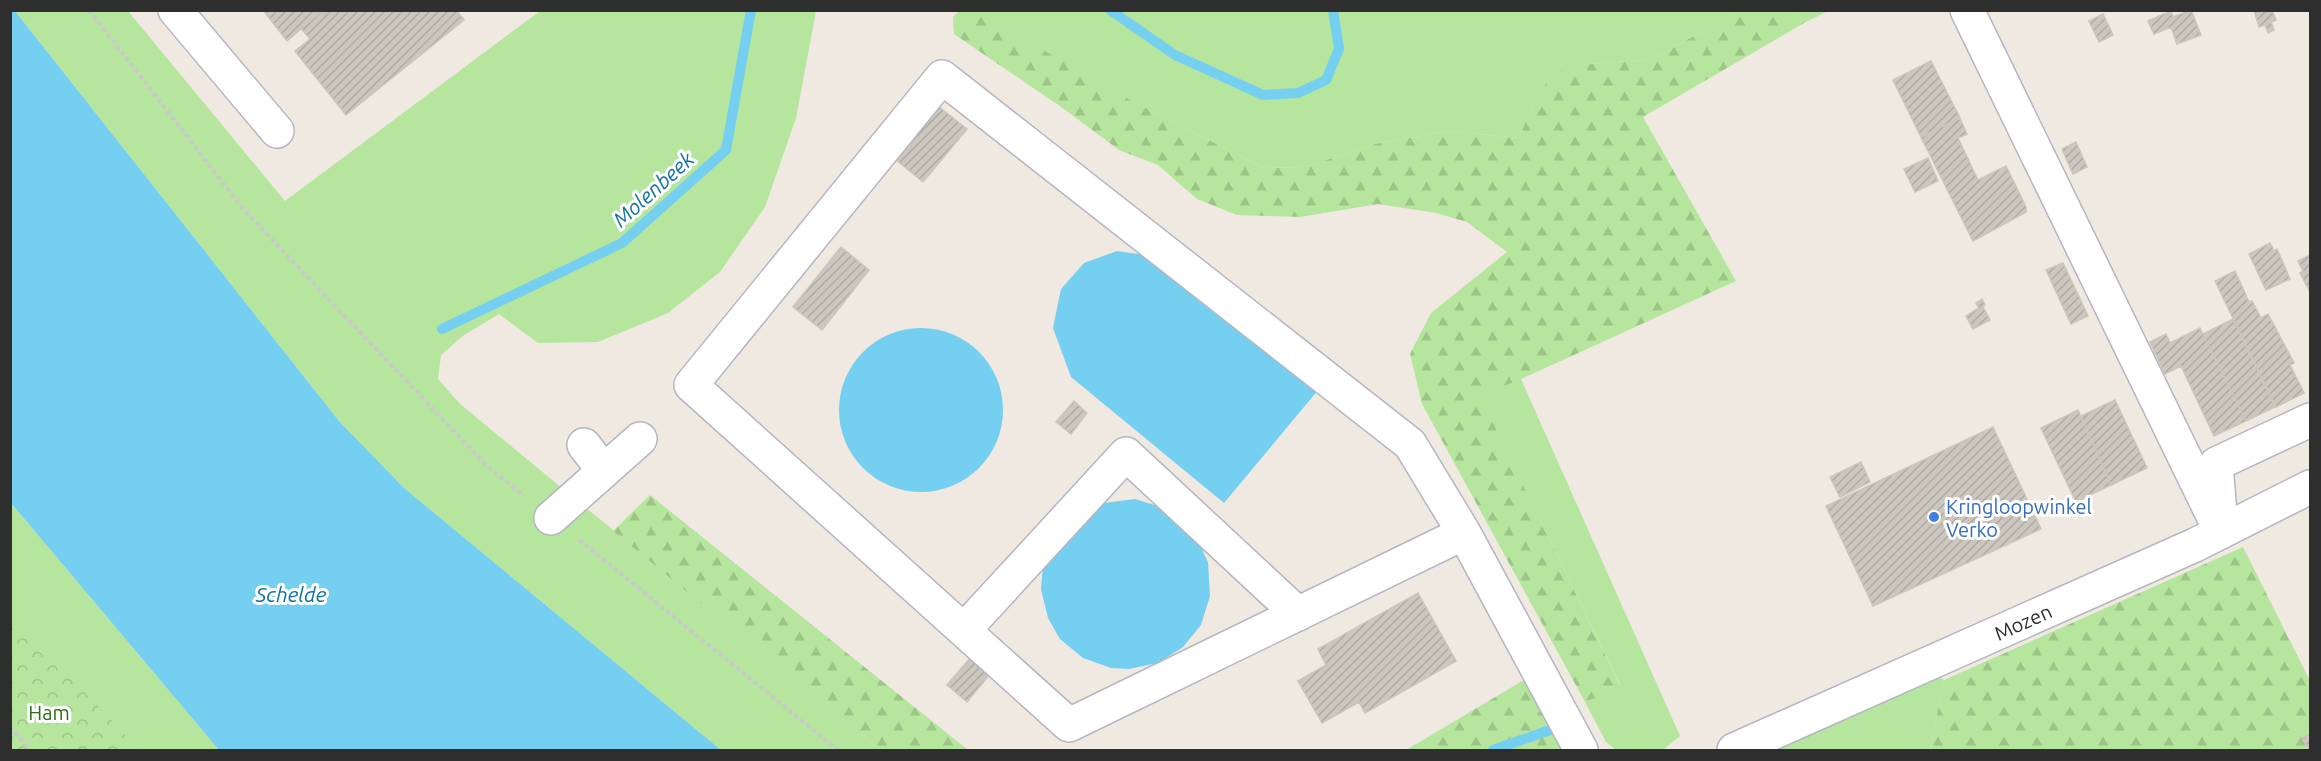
<svg xmlns="http://www.w3.org/2000/svg" width="2321" height="761" viewBox="0 0 2321 761" font-family="Ubuntu,sans-serif">
<style>
.grass{fill:#b6e59e}
.forest{fill:url(#forest-firs)}
.park{fill:url(#park-crowns)}
.water{fill:#75cff0}
.lines{fill:none;stroke-linecap:round;stroke-linejoin:round}
.stream{stroke:#75cff0;stroke-width:10}
.building{fill:url(#building-hatch);stroke:#cbc5ba;stroke-width:1.5}
.minor-casing{stroke:#b4b7c1;stroke-width:36}
.path{stroke:#c9c9c9;stroke-width:4;stroke-dasharray:4.5 3;stroke-linecap:butt}
.minor{stroke:#fff;stroke-width:33}
.shop-dot{fill:#3f7fe0;stroke:#fff;stroke-width:2}
.labels{text-anchor:middle;dominant-baseline:central;stroke-width:6;stroke-linejoin:round;paint-order:stroke}
.shop-label{font-size:20px;fill:#366cbe;stroke:#fff;text-anchor:start}
.street-label{font-size:20px;fill:#2e2e2e;stroke:#fff}
.park-label{font-size:20px;fill:#2c6e1b;stroke:#fff}
.water-label{font-size:21px;font-style:italic;fill:#0d6fa3;stroke:#fff}
</style>
<defs>
<pattern id="forest-firs" width="22" height="20" patternUnits="userSpaceOnUse" patternTransform="scale(1.5)"><rect width="22" height="20" fill="#b6e59e"/><path d="M5 1l3.5 6h-7zM16 11l3.5 6h-7z" fill="#9dc588"/></pattern>
<pattern id="park-crowns" width="20" height="18" patternUnits="userSpaceOnUse" patternTransform="scale(1.5)"><rect width="20" height="18" fill="#b6e59e"/><path d="M2 6a3 3 0 1 1 6 0M12 15a3 3 0 1 1 6 0" fill="none" stroke="#9dc588"/></pattern>
<pattern id="building-hatch" width="6" height="6" patternUnits="userSpaceOnUse" patternTransform="scale(1.5)"><rect width="6" height="6" fill="#cbc7bf"/><path d="M-1 1l2-2M0 6l6-6M5 7l2-2" fill="none" stroke="#afaba4"/></pattern>
</defs>
<rect width="100%" height="100%" fill="#efe9e1"/>
<path class="grass" d="M 15,11 L 128,11 L 285,201 L 540,11 L 816,11 L 796,118 L 765,207 L 720,272 L 668,313 L 598,342 L 538,343 L 499,314 L 464,335 L 441,355 L 438,379 L 460,404 L 880,750 L 721,750 L 404,488 L 339,421 Z
M 970,11 L 1738,11 L 1653,59 L 1591,64 L 1535,99 L 1519,138 L 1448,131 L 1370,145 L 1306,167 L 1264,168 L 1136,103 Z
M 1797,11 L 1828,11 L 1804,23 Z
M 1521,379 L 1680,736 L 1663,750 L 1616,750 L 1606,742 L 1585,702 L 1621,686 L 1479,395 Z
M 11,503 L 219,750 L 11,750 Z
M 1924,666 L 1944,680 L 1930,750 L 1734,750 Z"/>
<path class="forest" d="M 960,10 L 970,11 L 1004,28 L 1136,103 L 1264,168 L 1306,167 L 1370,145 L 1448,131 L 1519,138 L 1535,99 L 1555,72 L 1591,64 L 1653,59 L 1738,11 L 1797,11 L 1804,23 L 1643,117 L 1736,281 L 1521,379 L 1480,396 L 1621,687 L 1585,702 L 1422,404 L 1410,354 L 1431,313 L 1507,252 L 1467,222 L 1436,213 L 1378,204 L 1300,217 L 1237,215 L 1197,199 L 1158,165 L 1119,150 L 1064,109 L 954,34 L 953,17 Z
M 650,495 L 968,750 L 880,750 L 613,531 Z
M 2243,547 L 2310,681 L 2310,750 L 1930,750 L 1944,680 Z
M 1539,671 L 1581,750 L 1406,750 Z"/>
<path class="park" d="M 11,610 L 39,645 L 140,750 L 11,750 Z"/>
<path class="water" d="M 10,11 L 15,11 L 339,421 L 404,488 L 721,750 L 219,750 L 11,503 Z
M 1117,251 L 1153,256 L 1319,389 L 1224,503 L 1071,377 L 1053,328 L 1061,289 L 1084,263 Z
M839 410a82 82 0 1 1 164 0a82 82 0 1 1-164 0Z
M 1135,499 L 1164,508 L 1195,535 L 1208,562 L 1210,596 L 1201,625 L 1183,647 L 1158,663 L 1129,669 L 1111,668 L 1083,658 L 1060,639 L 1048,618 L 1041,589 L 1043,566 L 1096,504 Z"/>
<g class="lines">
<path class="stream" d="M 1110,10 L 1175,55 L 1263,95 L 1298,93 L 1326,80 L 1339,49 L 1333,10
M 442,329 L 622,243 L 726,150 L 751,10
M 1493,750 L 1550,730"/>
</g>
<path class="building" d="M 263,10 L 323,10 L 287,41 Z
M 323,10 L 456,10 L 464,20 L 346,115 L 295,51 L 310,39 L 301,28 Z
M 2191,10 L 2201,35 L 2177,44 L 2171,27 L 2154,34 L 2148,21 L 2171,11 L 2173,17 Z
M 2254,10 L 2272,10 L 2276,20 L 2271,22 L 2274,30 L 2268,33 L 2265,25 L 2259,27 Z
M 2103,14 L 2113,35 L 2099,42 L 2089,21 Z
M 1931,61 L 1960,118 L 1921,137 L 1893,80 Z
M 938,106 L 967,129 L 923,182 L 895,159 Z
M 1960,118 L 1967,134 L 1958,138 L 1978,180 L 2006,166 L 2026,207 L 2026,212 L 1973,241 L 1921,137 Z
M 2076,142 L 2087,167 L 2073,174 L 2062,149 Z
M 1928,158 L 1938,181 L 1915,192 L 1904,169 Z
M 2270,243 L 2274,251 L 2277,249 L 2290,279 L 2266,290 L 2249,254 Z
M 841,247 L 869,270 L 822,330 L 793,307 Z
M 2310,255 L 2310,292 L 2300,273 L 2303,271 L 2298,261 Z
M 2063,263 L 2088,316 L 2071,324 L 2046,270 Z
M 2235,271 L 2249,302 L 2252,301 L 2261,318 L 2268,314 L 2294,363 L 2290,365 L 2304,393 L 2276,407 L 2215,281 Z
M 1982,299 L 1985,305 L 1983,307 L 1990,320 L 1973,329 L 1966,316 L 1979,308 L 1976,303 Z
M 2233,319 L 2275,407 L 2246,421 L 2203,334 Z
M 2200,328 L 2246,421 L 2214,436 L 2181,366 L 2165,374 L 2150,342 L 2166,334 L 2170,343 Z
M 2115,400 L 2147,468 L 2111,485 L 2081,416 Z
M 1074,401 L 1087,413 L 1071,434 L 1056,422 Z
M 2078,410 L 2111,485 L 2076,502 L 2041,428 Z
M 1993,427 L 2041,529 L 1873,606 L 1826,506 Z
M 1861,462 L 1870,482 L 1840,497 L 1830,477 Z
M 1418,593 L 1456,661 L 1365,713 L 1359,702 L 1322,723 L 1298,681 L 1326,665 L 1318,649 Z
M 971,657 L 990,674 L 967,702 L 947,685 Z
M 2310,734 L 2310,750 L 2309,750 L 2302,738 Z"/>
<g class="lines">
<defs>
<g id="minor">
<path d="M 175,10 L 277,131"/>
<path d="M 1967,10 L 2221,532"/>
<path d="M 584,445 L 604,471"/>
<path d="M 2220,514 L 2216,464 L 2310,420"/>
<path d="M 551,518 L 640,439"/>
<path d="M 1464,533 L 1410,444 L 942,77 L 691,385 L 1069,725 L 1464,533 L 1581,750"/>
<path d="M 964,630 L 1126,454 L 1298,614"/>
<path id="s1" d="M 1734,750 L 2195,545 L 2310,487"/>
</g>
</defs>
<use href="#minor" class="minor-casing"/>
<path class="path" d="M 89,10 L 244,210 L 485,464 L 524,496
M 579,540 L 838,750
M 10,726 L 29,750"/>
<use href="#minor" class="minor"/>
</g>
<circle class="shop-dot" cx="1934" cy="517" r="6"/>
<g class="labels">
<g class="shop-label">
<text x="1946" y="506">Kringloopwinkel<tspan x="1946" dy="23">Verko</tspan></text>
</g>
<g class="street-label">
<text stroke="none"><textPath href="#s1" startOffset="316">Mozen</textPath></text>
</g>
<g class="park-label">
<text x="49" y="712">Ham</text>
</g>
<g class="water-label">
<text transform="translate(653 189) rotate(-42)">Molenbeek</text>
<text x="291" y="594">Schelde</text>
</g>
</g>
<rect width="2321" height="761" fill="none" stroke="#2e2e2e" stroke-width="24"/>
</svg>
